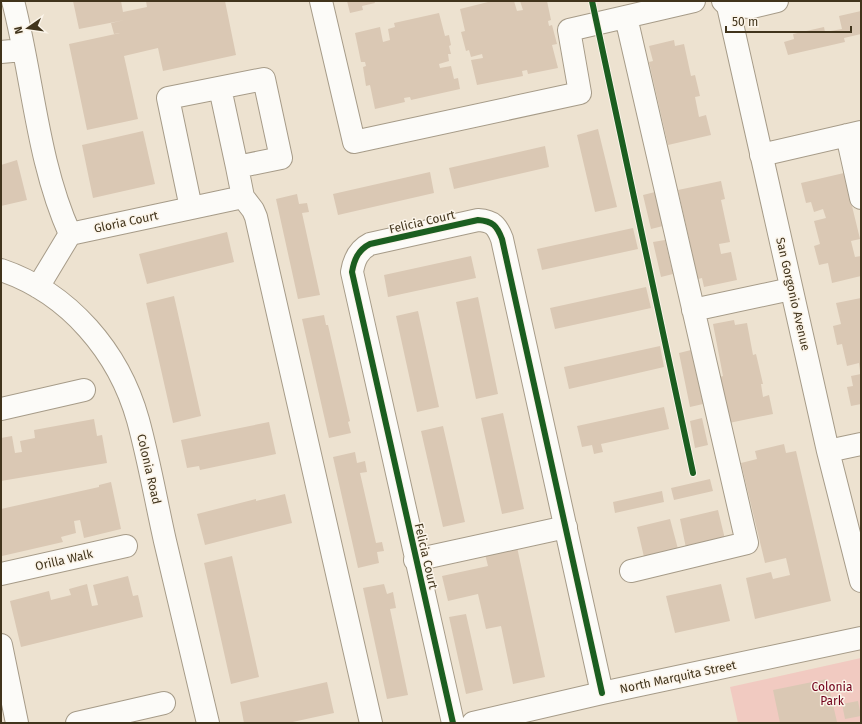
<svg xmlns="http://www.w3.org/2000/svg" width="862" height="724" viewBox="0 0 862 724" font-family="'Fira Sans',sans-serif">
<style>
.green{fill:#f1cac1}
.building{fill:#dac8b4}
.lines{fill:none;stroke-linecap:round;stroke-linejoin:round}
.minor-casing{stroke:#a69b88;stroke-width:24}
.minor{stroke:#fcfbf8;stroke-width:22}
.cycleway-casing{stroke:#fbf4e9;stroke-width:8}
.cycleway{stroke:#1b5e20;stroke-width:6}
.labels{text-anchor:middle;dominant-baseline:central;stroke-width:3;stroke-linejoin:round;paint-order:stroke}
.street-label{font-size:12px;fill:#41341c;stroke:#fbf4e9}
.park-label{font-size:12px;fill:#71011a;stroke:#fbf4e9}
</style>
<rect width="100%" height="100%" fill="#ede2d0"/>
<path class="green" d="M 861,658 L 861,723 L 738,723 L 730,687 Z"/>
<path class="building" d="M 73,1 L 121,1 L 123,12 L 147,7 L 146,1 L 225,1 L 236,55 L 163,71 L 158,48 L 124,56 L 138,119 L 87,130 L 69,44 L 120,33 L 114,34 L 111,23 L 125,20 L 79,29 Z
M 347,1 L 374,1 L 375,3 L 362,6 L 363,10 L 350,13 Z
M 492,1 L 514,1 L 517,11 L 523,10 L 520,1 L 547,1 L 551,20 L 548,21 L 549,26 L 552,25 L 557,44 L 552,45 L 558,68 L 528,74 L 527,70 L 522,71 L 523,76 L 477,85 L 471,60 L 483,58 L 482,54 L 471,57 L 469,50 L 466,51 L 461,32 L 465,31 L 460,9 Z
M 861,11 L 861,34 L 844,38 L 845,42 L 788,55 L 784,42 L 794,39 L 793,34 L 824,27 L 825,32 L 842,29 L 839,16 Z
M 439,13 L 445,36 L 449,35 L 451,45 L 449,46 L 451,54 L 448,54 L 449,61 L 439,64 L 440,68 L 451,66 L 454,79 L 458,78 L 460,89 L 411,100 L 410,97 L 404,98 L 405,102 L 375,109 L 370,85 L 366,86 L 363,67 L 366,66 L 365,62 L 361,62 L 355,33 L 380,27 L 383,42 L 390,40 L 388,29 L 395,27 L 394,23 Z
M 674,40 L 675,46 L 684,44 L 691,76 L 695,75 L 700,96 L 695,97 L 699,117 L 706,115 L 711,135 L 668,145 L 649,62 L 653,61 L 649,46 Z
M 598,129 L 617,207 L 595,212 L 577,135 Z
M 143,131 L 155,184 L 93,198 L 82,145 Z
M 545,146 L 549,167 L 454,189 L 449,168 Z
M 17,160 L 27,200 L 1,206 L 1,165 Z
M 430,172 L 434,193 L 338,215 L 333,194 Z
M 844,173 L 860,239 L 851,241 L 855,257 L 861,256 L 861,276 L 832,283 L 828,263 L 819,265 L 814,246 L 820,244 L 814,221 L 826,218 L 823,209 L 814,212 L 811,202 L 806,203 L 801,183 Z
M 721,181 L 725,199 L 721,200 L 730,242 L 719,244 L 721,254 L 731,252 L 737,280 L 704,287 L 702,278 L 698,279 L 678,190 Z
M 655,192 L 663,226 L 651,229 L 643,195 Z
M 297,194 L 299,204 L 307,203 L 309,212 L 302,213 L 320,295 L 298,299 L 276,199 Z
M 633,228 L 638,249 L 542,270 L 537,249 Z
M 227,232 L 234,262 L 147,284 L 139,254 Z
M 665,240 L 673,274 L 661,277 L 653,242 Z
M 471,256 L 476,278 L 388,297 L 384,275 Z
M 646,287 L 651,308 L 555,329 L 550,308 Z
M 174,296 L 201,416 L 173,423 L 146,303 Z
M 478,297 L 498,394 L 476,399 L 456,302 Z
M 861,298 L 861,371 L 860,371 L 859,363 L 847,366 L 842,344 L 837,345 L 833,326 L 841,324 L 836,303 Z
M 418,311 L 439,407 L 417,412 L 396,316 Z
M 324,315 L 326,325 L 328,325 L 350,421 L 348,422 L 351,433 L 329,438 L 302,319 Z
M 734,320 L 735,325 L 747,323 L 753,355 L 756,354 L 763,384 L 761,384 L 763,397 L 769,395 L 773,414 L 729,423 L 720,377 L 723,376 L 713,324 Z
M 660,346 L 664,367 L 569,389 L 564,367 Z
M 691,350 L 703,404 L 690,407 L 679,353 Z
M 861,374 L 861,404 L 851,406 L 847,387 L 853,386 L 851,376 Z
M 664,407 L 669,429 L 601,444 L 603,452 L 594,454 L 592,445 L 582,447 L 577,426 Z
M 503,413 L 524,509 L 502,514 L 481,418 Z
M 702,418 L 708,445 L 695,448 L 690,421 Z
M 94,419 L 97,436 L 102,435 L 107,463 L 1,481 L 1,438 L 12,436 L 15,453 L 22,452 L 20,441 L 35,438 L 34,430 Z
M 269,422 L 276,454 L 200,470 L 199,466 L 187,468 L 181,440 Z
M 443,426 L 465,522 L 443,527 L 421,431 Z
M 784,444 L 786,453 L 796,451 L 831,601 L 755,619 L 746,578 L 771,572 L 773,579 L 790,575 L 786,558 L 765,563 L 741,463 L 757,459 L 755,451 Z
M 355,452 L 357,463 L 365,461 L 367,472 L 360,473 L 376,543 L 382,542 L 384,551 L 377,552 L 379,563 L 358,568 L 333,457 Z
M 710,479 L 713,491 L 674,500 L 671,488 Z
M 111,482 L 121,529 L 84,538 L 80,520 L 74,521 L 76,533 L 61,537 L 63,542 L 2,556 L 1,509 L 99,487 L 99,485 Z
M 662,491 L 664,502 L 615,513 L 613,502 Z
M 285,494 L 292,523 L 205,545 L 197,514 L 256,499 L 256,501 Z
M 718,510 L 725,539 L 686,548 L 680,519 Z
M 670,519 L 678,549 L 644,557 L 637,527 Z
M 517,547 L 545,677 L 513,684 L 501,626 L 486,629 L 478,594 L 448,601 L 442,576 L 488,566 L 485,554 Z
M 232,556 L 259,677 L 231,684 L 204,563 Z
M 128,576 L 133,596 L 138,595 L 143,617 L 21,647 L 10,601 L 49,591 L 51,600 L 71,595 L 69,589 L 87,584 L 92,606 L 98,605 L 93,585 Z
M 384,584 L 387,594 L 393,592 L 396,608 L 390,609 L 408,695 L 387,699 L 363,588 Z
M 721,584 L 730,621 L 675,633 L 666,596 Z
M 466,614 L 483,690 L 466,694 L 449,617 Z
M 827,679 L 837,722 L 780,723 L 773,690 Z
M 327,682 L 334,713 L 288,723 L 244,723 L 240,702 Z
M 858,701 L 861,716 L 845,719 L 842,704 Z"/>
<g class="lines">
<defs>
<path id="minor" d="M 13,1 C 33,78 37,161 70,234
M 321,1 L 354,142 L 580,93 L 569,30 L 694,1
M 723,1 L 728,6 L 752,7 L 777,1
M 728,6 L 828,451 L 861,581
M 626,17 L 747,543 L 631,571
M 1,52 L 23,50
M 220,88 L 237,167
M 847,135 L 861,198
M 761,155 L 861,132
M 191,208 L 168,98 L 264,79 L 281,158 L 237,167 L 243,197 L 253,210 L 256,217 L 371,723
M 1,270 C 69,293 119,352 138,420 C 149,460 156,501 165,541 C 179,602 194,662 208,723
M 38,287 L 70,234 L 243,197
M 693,310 L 791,289
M 1,409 L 84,390
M 828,451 L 861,444
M 415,560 L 566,527
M 1,574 L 126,546
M 1,645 L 17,723
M 77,723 L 164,703
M 453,723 L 352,272 C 354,260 358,250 370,244 L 478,220 C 493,221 497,226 502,239 L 602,693
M 473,723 L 602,693 L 861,638"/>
</defs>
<use href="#minor" class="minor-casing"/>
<use href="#minor" class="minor"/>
<defs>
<path id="cycleway" d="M 592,1 L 693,473
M 453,723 L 352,272 C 354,260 358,250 370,244 L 478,220 C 493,221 497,226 502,239 L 602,693"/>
</defs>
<use href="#cycleway" class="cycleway-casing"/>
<use href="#cycleway" class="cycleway"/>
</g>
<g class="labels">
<g class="street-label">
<text transform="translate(126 222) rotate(-12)">Gloria Court</text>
<text transform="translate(422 222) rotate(-13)">Felicia Court</text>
<text transform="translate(793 294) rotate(77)">San Gorgonio Avenue</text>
<text transform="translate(149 469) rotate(77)">Colonia Road</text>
<text transform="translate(426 556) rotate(77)">Felicia Court</text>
<text transform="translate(64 560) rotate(-13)">Orilla Walk</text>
<text transform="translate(678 677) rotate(-12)">North Marquita Street</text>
</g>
<g class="park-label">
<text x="832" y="687">Colonia<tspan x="832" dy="14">Park</tspan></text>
</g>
</g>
<rect width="862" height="724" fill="none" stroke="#41341c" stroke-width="4"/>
<g transform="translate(28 28) rotate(257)" stroke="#fbf4e9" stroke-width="3" paint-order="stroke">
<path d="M0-3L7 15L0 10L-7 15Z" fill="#41341c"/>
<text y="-6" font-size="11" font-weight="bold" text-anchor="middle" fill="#41341c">N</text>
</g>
<path d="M726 26v6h125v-6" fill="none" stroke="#41341c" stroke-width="2"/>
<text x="732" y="26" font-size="12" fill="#41341c" stroke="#fbf4e9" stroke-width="3" paint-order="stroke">50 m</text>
</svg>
